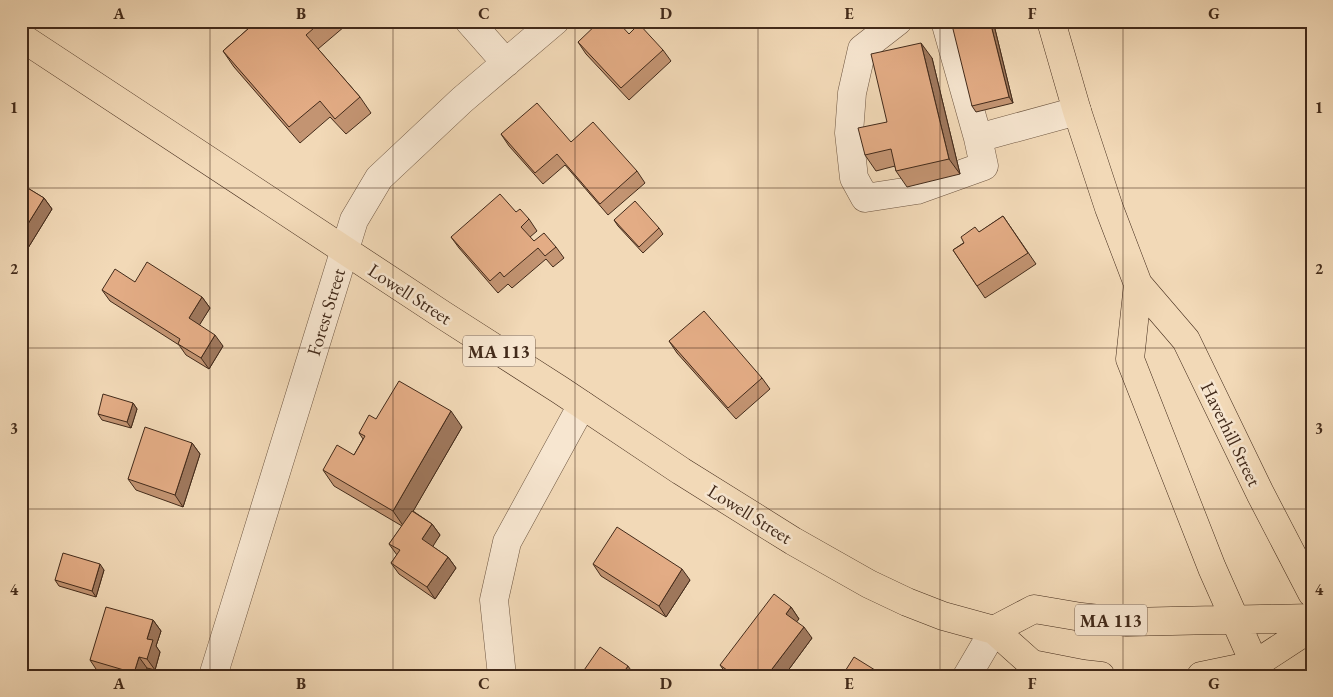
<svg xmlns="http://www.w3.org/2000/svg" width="1333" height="697" viewBox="0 0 1333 697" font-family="'EB Garamond',serif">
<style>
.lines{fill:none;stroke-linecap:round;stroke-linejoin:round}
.minor-casing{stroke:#6e5641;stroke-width:29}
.major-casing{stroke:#422a1a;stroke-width:29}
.minor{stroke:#f7e6d0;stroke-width:28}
.major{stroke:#f2d9b7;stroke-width:28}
.wall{fill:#c39472;stroke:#422a1a}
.shaded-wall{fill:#9f785d;stroke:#422a1a}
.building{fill:#e3ac85;stroke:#422a1a}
.grid{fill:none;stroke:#422a1a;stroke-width:1;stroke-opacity:0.55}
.labels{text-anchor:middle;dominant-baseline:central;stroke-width:5;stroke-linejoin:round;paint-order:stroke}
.shield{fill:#f7e6d0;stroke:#786251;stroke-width:1}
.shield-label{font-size:18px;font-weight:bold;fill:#422a1a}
.street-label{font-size:19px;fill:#422a1a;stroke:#f7e6d0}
.neatline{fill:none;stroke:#422a1a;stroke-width:2}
.grid-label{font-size:16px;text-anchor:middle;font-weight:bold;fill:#422a1a}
</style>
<rect width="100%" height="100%" fill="#f2d9b7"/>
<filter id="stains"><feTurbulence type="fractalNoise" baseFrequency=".004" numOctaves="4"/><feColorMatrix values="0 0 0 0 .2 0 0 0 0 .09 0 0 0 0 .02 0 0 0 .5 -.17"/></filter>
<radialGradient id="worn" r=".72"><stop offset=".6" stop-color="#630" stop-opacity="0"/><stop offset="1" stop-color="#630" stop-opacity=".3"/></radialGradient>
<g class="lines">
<defs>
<path id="minor" d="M 469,21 L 506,63
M 898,21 L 862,49 L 852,93 L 849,133 L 854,178 L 865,198 L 917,190 L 984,166 L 978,138
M 945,21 L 978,138 L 1077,111
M 213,676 L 354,220 L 379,178 L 462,100 L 555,21
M 502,676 L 494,600 L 507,542 L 582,405
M 967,676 L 994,630"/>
<path id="major" d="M 1051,21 L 1077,111 L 1109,208 L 1138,284 L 1186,340 L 1260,493 L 1312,593
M 21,37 L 443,315 L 560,390 L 681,471 L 793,541 L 869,584 L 907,602 L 943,616 L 994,630 L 1032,664 L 1083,674 L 1101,676
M 1138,284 L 1130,359 L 1212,568 L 1260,676
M 994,630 L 1034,609 L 1081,617 L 1127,622 L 1312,618
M 1201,676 L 1254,665 L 1312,627"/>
</defs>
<use href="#minor" class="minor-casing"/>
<use href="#major" class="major-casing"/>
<use href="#minor" class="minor"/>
<use href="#major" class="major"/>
</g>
<path class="wall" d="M 257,21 L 351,21 L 318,49 L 360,97 L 371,113 L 346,134 L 330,117 L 300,143 L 234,67 L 223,51 Z
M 993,21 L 1013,103 L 976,112 L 972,106 Z
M 629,34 L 663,50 L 671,61 L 629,100 L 586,54 L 578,42 Z
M 932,58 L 960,174 L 907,187 L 896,171 L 895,166 L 876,171 L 865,155 L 887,122 Z
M 501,134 L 571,142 L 637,171 L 645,183 L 608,215 L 565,165 L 543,184 L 509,146 Z
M 21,184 L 44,198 L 52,209 L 28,248 L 21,244 Z
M 516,212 L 529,219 L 537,231 L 530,237 L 534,241 L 556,247 L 564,258 L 553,267 L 546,259 L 512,288 L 508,284 L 498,293 L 459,248 L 451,237 Z
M 1003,216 L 1036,264 L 985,298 L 953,250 Z
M 614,220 L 659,228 L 663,234 L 643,253 L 618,226 Z
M 135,282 L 202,297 L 210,308 L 199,325 L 223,346 L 209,369 L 186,355 L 179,345 L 110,301 L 102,290 Z
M 669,341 L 762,378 L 770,389 L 736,419 L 677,353 Z
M 133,403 L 137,409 L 131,428 L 102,420 L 98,414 Z
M 376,419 L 462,427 L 413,511 L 432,524 L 440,535 L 432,546 L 448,557 L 456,568 L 435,599 L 399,574 L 391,563 L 397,555 L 389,544 L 402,526 L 334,486 L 323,470 L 354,455 L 363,439 L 359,433 Z
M 192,443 L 200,454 L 183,507 L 136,490 L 128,479 Z
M 593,564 L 690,580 L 666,617 L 601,576 Z
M 104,570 L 96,597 L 59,586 L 55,580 Z
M 791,607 L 799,619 L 796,622 L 812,638 L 784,676 L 728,676 L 720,665 Z
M 153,620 L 161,631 L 156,646 L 160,652 L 155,670 L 147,668 L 145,676 L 112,676 L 98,672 L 90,660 Z"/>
<path class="shaded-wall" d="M 990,21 L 993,21 L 1013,103 L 1009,97 Z
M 921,43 L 932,58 L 960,174 L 949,159 Z
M 44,198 L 52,209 L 28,248 L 21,238 L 21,235 Z
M 202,297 L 210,308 L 197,329 L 189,318 Z
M 215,335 L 223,346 L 209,369 L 201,358 Z
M 133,403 L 137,409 L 131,428 L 127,422 Z
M 451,411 L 462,427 L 404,527 L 393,511 Z
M 192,443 L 200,454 L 183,507 L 175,495 Z
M 432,524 L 440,535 L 430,551 L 422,539 Z
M 448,557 L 456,568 L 435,599 L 427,587 Z
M 100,564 L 104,570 L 96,597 L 92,591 Z
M 682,569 L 690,580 L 666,617 L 659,606 Z
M 791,607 L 799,619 L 794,625 L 786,614 Z
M 153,620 L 161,631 L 156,646 L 160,652 L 155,670 L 147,659 L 147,639 Z
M 804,627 L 812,638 L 784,676 L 776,676 L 772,669 Z
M 139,657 L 147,668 L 145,676 L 136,676 L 134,673 Z
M 628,666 L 635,676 L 621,676 Z"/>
<path class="building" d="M 257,21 L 322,21 L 306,35 L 360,97 L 335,119 L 320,101 L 289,127 L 223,51 Z
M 600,21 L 617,21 L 629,34 L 639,24 L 663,50 L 621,88 L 578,42 Z
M 951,21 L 990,21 L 1009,97 L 972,106 Z
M 921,43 L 949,159 L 896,171 L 891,149 L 865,155 L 858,128 L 887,122 L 871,54 Z
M 537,103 L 571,142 L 593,122 L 637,171 L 600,204 L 557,154 L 535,173 L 501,134 Z
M 21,184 L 44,198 L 21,235 Z
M 500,194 L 516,212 L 520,209 L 529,219 L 521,227 L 534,241 L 544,233 L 556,247 L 545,256 L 538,248 L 504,277 L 500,272 L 490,281 L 451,237 Z
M 635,201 L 659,228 L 639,247 L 614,220 Z
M 1003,216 L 1028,253 L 977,286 L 953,250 L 964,243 L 961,237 L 975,227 L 979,232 Z
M 147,262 L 202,297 L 189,318 L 215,335 L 201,358 L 178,344 L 180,339 L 102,290 L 115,269 L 135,282 Z
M 704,311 L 762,378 L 728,408 L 669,341 Z
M 399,381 L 451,411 L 393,511 L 323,470 L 337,445 L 354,455 L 365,436 L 359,433 L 369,415 L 376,419 Z
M 103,394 L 133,403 L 127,422 L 98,414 Z
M 145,427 L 192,443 L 175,495 L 128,479 Z
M 412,511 L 432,524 L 422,539 L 448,557 L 427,587 L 391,563 L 400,550 L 389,544 Z
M 617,527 L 682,569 L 659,606 L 593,564 Z
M 63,553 L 100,564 L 92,591 L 55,580 Z
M 774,594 L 791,607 L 786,614 L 804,627 L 772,669 L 778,673 L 776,676 L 735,676 L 720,665 Z
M 106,607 L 153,620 L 147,639 L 153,640 L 147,659 L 139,657 L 134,673 L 90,660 Z
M 600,647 L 628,666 L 621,676 L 580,676 Z
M 854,657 L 883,675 L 883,676 L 842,676 Z"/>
<path class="grid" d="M 210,21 L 210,676M 393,21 L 393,676M 575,21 L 575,676M 758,21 L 758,676M 940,21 L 940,676M 1123,21 L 1123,676M 21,188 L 1312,188M 21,348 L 1312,348M 21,509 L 1312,509"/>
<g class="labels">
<g class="shield">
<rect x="463" y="335.5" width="72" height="31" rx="4"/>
<rect x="1075" y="604.5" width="72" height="31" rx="4"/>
</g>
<g class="shield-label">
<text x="499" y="351">MA 113</text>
<text x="1111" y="620">MA 113</text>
</g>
<g class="street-label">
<text transform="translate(410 294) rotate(33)">Lowell Street</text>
<text transform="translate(326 312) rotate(-73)">Forest Street</text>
<text transform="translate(1231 434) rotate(64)">Haverhill Street</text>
<text transform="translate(750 514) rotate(32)">Lowell Street</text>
</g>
</g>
<rect width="1333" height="697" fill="none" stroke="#f2d9b7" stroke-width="55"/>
<rect x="28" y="28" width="1278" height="642" class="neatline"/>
<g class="grid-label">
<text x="119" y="19">A</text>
<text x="301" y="19">B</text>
<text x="484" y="19">C</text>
<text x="666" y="19">D</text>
<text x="849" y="19">E</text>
<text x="1032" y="19">F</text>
<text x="1214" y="19">G</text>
<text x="14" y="113">1</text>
<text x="1319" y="113">1</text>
<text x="14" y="274">2</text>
<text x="1319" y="274">2</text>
<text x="14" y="434">3</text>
<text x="1319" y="434">3</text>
<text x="14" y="595">4</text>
<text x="1319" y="595">4</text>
<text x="119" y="689">A</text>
<text x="301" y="689">B</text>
<text x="484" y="689">C</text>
<text x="666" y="689">D</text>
<text x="849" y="689">E</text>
<text x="1032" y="689">F</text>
<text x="1214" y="689">G</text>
</g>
<rect width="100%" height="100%" filter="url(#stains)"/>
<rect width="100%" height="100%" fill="url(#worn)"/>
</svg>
